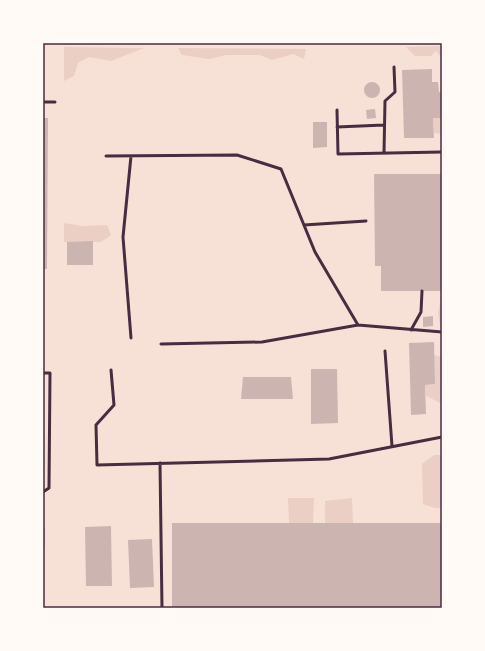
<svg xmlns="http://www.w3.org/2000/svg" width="485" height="651" viewBox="0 0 485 651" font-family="'Alegreya Sans',sans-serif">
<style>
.green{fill:#ebcfc5}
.building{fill:#ccb4b1}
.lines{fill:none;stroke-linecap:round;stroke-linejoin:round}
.service{stroke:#4a2c40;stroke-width:3}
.neatline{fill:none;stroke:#4a2c40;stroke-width:1.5}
</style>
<rect width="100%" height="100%" fill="#f7e1d7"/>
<path class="green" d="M 442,46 L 442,58 L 436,51 L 431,56 L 415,56 L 406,47 Z
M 64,47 L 144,48 L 111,61 L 89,57 L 78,63 L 74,76 L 64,81 Z
M 178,48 L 306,49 L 304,59 L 293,54 L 272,60 L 260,55 L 226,55 L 209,59 L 182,55 Z
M 433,118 L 442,118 L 442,134 L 434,133 Z
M 441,174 L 442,174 L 442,326 L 440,325 L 438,314 L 442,291 Z
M 64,223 L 82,226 L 107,225 L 111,235 L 101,242 L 64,242 Z
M 434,355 L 442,357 L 442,404 L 426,396 L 425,385 L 435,384 Z
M 434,455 L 442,455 L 442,508 L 435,508 L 423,504 L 422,464 Z
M 288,498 L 314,498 L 313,523 L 289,523 Z
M 352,498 L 353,523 L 325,523 L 325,501 Z"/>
<path class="building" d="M 432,69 L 432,82 L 438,82 L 439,92 L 442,92 L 442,118 L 433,118 L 434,138 L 404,138 L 402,70 Z
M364 90a8 8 0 1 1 16 0a8 8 0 1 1-16 0Z
M 375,109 L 376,118 L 367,119 L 366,110 Z
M 43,118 L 48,118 L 47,269 L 43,269 Z
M 313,122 L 327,122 L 327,147 L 313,148 Z
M 374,174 L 441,174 L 442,291 L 381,291 L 381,266 L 375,266 Z
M 93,241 L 93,265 L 67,265 L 67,242 Z
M 433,316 L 433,326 L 423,327 L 423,317 Z
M 434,342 L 435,384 L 425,385 L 426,414 L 411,415 L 409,343 Z
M 311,369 L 337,369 L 338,423 L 311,424 Z
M 243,377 L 291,377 L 293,399 L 241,399 Z
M 172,523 L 442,523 L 442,608 L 172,608 Z
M 111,526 L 112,586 L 86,586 L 85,527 Z
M 43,529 L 45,529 L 45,546 L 43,546 Z
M 152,539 L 154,587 L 130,588 L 128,540 Z"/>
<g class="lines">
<path class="service" d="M 43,102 L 55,102
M 337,110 L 338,154 L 442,152
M 337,127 L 384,125
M 384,153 L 385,101 L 395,92 L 394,67
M 106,156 L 237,155 L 281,169 L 315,252 L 358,325 L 442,332
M 304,225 L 366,221
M 411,330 L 421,312 L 422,291
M 131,338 L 123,237 L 131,156
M 161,344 L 262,342 L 358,325
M 385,351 L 392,446
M 111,370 L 114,405 L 96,425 L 97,465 L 329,459 L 442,437
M 43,373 L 50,373 L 49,488 L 43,492
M 160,463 L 162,608"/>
</g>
<rect width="485" height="651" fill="none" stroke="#fffaf5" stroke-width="88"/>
<rect x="44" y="44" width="397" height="563" class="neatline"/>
</svg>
